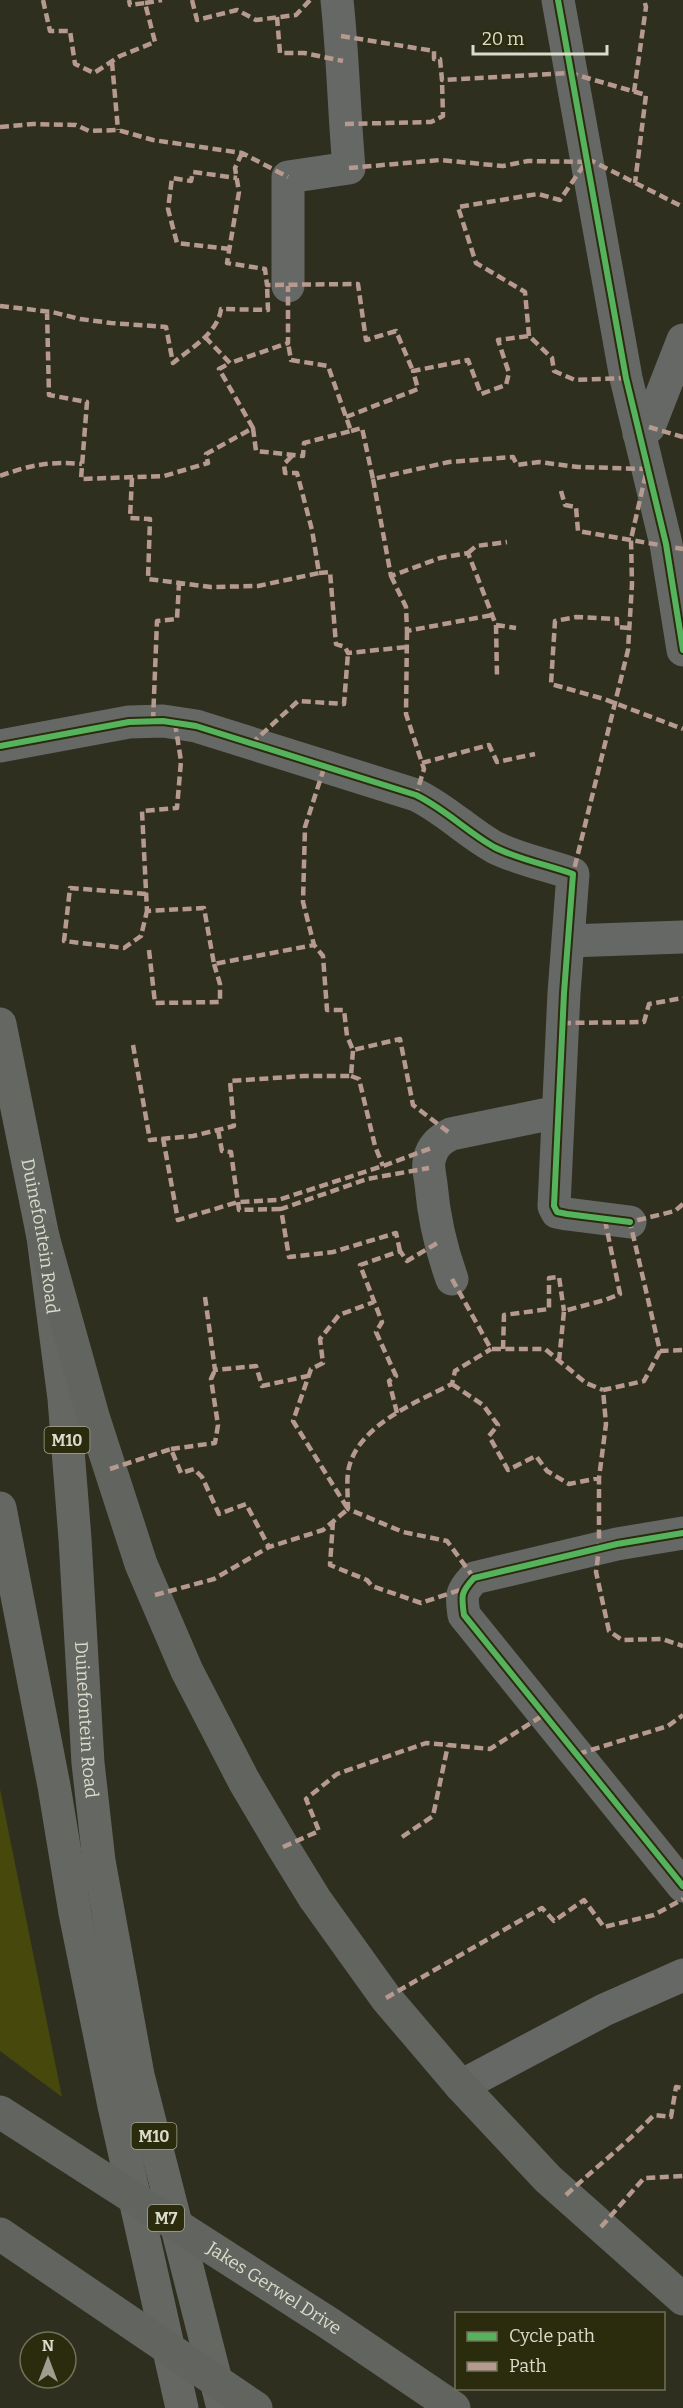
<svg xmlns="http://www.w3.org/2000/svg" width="683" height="2408" viewBox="0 0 683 2408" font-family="Bitter,serif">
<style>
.green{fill:#47480c}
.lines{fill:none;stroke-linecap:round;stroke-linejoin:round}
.minor{stroke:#666866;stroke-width:33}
.major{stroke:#656763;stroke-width:33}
.highway{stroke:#62655f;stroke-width:33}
.quiet{stroke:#b69a8f;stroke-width:4.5;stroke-dasharray:9 4.5;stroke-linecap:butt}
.cycleway-casing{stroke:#2b2c0e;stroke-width:10}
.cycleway{stroke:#56b35d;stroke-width:6}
.labels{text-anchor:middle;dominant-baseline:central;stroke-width:6;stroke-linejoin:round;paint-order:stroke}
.shield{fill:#2b2c0e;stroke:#a6a692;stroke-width:1.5}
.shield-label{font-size:16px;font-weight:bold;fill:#dadbca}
.street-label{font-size:18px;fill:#dadbca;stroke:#2b2c0e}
</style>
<rect width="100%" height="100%" fill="#2f2f1f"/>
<path class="green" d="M 0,1789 L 62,2097 L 0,2051 Z"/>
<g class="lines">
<path class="minor" d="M 558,0 L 626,378 L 666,544 L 683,650
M 288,286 L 288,177 L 349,168 C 344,112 343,56 337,0
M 639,434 L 649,427 L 683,340
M 0,746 L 129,722 L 163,721 L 196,726 L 416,795 C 445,809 466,831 494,847 C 517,859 548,865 573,874 L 564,993 L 554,1206 L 557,1212 L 567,1214 L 630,1222
M 568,941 L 683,937
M 452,1279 C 440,1246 434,1219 431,1184 C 430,1175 427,1165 430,1157 C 433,1145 441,1139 451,1134 L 558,1112
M 683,1533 L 617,1544 L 474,1578 C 461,1592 461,1595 464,1615 L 683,1886
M 461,2086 L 604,2010 L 683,1975"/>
<g class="major">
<path id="s1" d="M 0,1024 L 43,1237 L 64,1399 L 75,1539 L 88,1763 L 99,1861 L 138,2075 L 223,2408"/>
<path d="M 0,1508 L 54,1786 L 75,1913 L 114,2106 L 182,2408"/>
</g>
<g class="highway">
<path d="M 43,1237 L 93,1416 L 141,1564 L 187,1671 L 244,1781 L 283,1847 L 315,1899 L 386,1998 L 461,2086 L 548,2179 L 683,2299"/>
<path id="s2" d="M 0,2112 L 330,2324 L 454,2408"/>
<path d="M 0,2234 L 256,2408"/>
</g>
<path class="quiet" d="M 43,0 L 50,31 L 70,31 L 75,64 L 94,73 L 120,56 L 155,42 L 145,3 L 130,5 L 129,0
M 192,0 L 197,20 L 237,10 L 256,20 L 296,15 L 310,0
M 145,3 L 162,0
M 277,17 L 280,53 L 304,53 L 343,61
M 341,36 L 434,51 L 434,59 L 440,59 L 442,80 L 570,73 L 646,95 L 635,183
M 112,62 L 118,130
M 634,92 L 646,7 L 644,0
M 345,124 L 431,122 L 443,116 L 442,80
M 0,127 L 33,124 L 76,125 L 89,131 L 118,130 L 153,140 L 242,153 L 288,177
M 242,153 L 235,168 L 239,192 L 227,263 L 265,269 L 267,285 L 358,284 L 366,340 L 396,331 L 413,371
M 349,168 L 440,160 L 503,166 L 528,161 L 586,162
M 230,249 L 177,243 L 168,209 L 172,178 L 191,181 L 193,172 L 237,178
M 0,306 L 52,312 L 80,319 L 111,323 L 166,327 L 173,363 C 191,348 218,333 221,309 L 268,310 L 267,285
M 47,311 L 49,395 L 87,402 L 81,479 L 164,476 L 208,463 L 206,454 L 253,428 L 219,369 L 230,363
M 529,336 L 525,292 L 476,263 L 458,207 L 538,194 L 560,200 L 586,162 L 592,161 L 683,207
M 205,337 L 230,363 L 288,343 L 288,286
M 346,417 L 418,389 L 413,371 L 468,360 L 481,394 L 506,385 L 509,373 L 498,340 L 529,336 L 552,358 L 554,371 L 575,380 L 626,378
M 649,427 L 683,437
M 253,428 L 256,451 L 303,456 L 304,443 L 351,431 L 328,366 L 291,360 L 288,343
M 351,431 L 362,428 L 373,479 L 449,462 L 513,457 L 517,465 L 539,462 L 578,467 L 647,469 L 631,539 L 632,584 L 628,650 L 573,874
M 0,476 C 30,465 50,461 82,464
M 132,478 L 130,518 L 150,519 L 148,579 L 211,587 L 258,586 L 319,573 L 312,530 L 297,473 L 285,473 L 284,464 L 293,455
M 373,479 L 391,576 L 440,558 L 468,553 L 496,625 L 516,628
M 561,491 L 565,505 L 576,507 L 578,531 L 683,549
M 468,553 L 476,546 L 507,542
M 319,573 L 330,572 L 336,644 L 345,647 L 348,653 L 407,647
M 391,576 L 406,607 L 407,631 L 492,615
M 496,625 L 497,676
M 629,628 L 617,627 L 617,619 L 576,617 L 555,621 L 551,684 L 604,699 L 683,729
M 407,631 L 406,714 L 424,769 L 416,795
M 153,721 L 157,621 L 177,619 L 179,584
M 175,723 L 181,761 L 177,808 L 142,811 L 147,911 L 204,908 L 214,964 L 314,945
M 251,744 L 298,701 L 344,704 L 348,653
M 422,763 L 489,745 L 497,762 L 535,754
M 324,768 L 305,827 L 303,902 L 314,945 L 323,956 L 327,1010 L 344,1010 L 347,1036 L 353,1050 L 400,1039 L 413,1105 L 451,1134
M 146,894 L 70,888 L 64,941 L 124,948 L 141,936 L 147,911
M 149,950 L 155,1003 L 220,1002 L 220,984 L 214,964
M 562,1023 L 644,1022 L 649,1004 L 683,998
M 133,1045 L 150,1140 L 193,1136 L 234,1126 L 230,1081 L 304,1076 L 351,1076 L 353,1050
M 351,1076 L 359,1079 L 375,1146 L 383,1166
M 218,1130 L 222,1151 L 231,1152 L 239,1210 L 281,1209
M 163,1138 L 178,1220 L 238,1202 L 278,1200 L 383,1166 L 434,1147
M 683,1204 L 675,1211 L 630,1222 L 660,1351 L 683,1350
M 400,1251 L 396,1233 L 333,1252 L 289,1257 L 281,1209 L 367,1179 L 429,1168
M 452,1279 L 491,1349 L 545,1349 L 586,1383 L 603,1390
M 205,1297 L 215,1370 L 256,1366 L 262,1386 L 308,1376
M 503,1349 L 504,1315 L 549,1309 L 549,1278 L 559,1277 L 564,1311
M 660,1351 L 644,1381 L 603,1390 L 606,1424 L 599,1478 L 599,1549 L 596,1572 L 609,1631 L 622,1640 L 662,1639 L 683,1646
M 559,1361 L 564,1311 L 605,1300 L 620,1294 L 605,1220
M 452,1384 L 483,1405 L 498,1425 L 489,1436 L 508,1470 L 536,1456 L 547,1471 L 569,1484 L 599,1478
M 397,1413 L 389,1381 L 396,1376 L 376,1332 L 382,1322 L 360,1265 L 400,1251 L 407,1261 L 439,1242
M 171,1449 L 215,1443 L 218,1425 L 211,1379 L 215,1370
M 110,1469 L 171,1449 L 181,1473 L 194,1469 L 202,1477 L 219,1514 L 246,1504 L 269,1547 L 323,1530 L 348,1509 L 293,1421 L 311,1369 L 323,1363 L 320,1339 L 339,1315 L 374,1302
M 333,1521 L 330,1565 L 367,1580 L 372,1586 L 421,1603 L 463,1589
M 474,1578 L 447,1541 L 403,1532 L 348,1509 C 348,1496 346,1479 349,1467 C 360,1424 417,1402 452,1384 L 455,1371 L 491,1349
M 155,1595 L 214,1579 L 269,1547
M 578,1754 L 668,1726 L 683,1715
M 402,1837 L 433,1816 L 448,1745
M 283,1847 L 319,1831 L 306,1799 L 337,1774 L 426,1743 L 490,1749 L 545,1714
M 386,1998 L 542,1908 L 554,1921 L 584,1900 L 604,1927 L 654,1915 L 683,1899
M 566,2195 C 595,2168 626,2144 654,2115 L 671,2117 L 676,2087 L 683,2088
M 601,2227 L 644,2178 L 683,2176"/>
<defs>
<path id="cycleway" d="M 558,0 L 626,378 L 666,544 L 683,650
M 0,746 L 129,722 L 163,721 L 196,726 L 416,795 C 445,809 466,831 494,847 C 517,859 548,865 573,874 L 564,993 L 554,1206 L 557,1212 L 567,1214 L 630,1222
M 683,1533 L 617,1544 L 474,1578 C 461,1592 461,1595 464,1615 L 683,1886"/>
</defs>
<use href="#cycleway" class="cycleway-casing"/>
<use href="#cycleway" class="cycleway"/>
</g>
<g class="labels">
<g class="shield">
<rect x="44.5" y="1427" width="45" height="26" rx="4.5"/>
<rect x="131.5" y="2123" width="45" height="26" rx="4.5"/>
<rect x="148" y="2205" width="36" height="26" rx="4.5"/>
</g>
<g class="shield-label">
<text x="67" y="1440">M10</text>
<text x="154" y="2136">M10</text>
<text x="166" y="2218">M7</text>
</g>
<g class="street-label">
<text stroke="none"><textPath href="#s1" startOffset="216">Duinefontein Road</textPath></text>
<text stroke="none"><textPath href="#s1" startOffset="702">Duinefontein Road</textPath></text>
<text stroke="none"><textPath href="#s2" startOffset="326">Jakes Gerwel Drive</textPath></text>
</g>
</g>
<rect x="455" y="2312" width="210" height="78" fill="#2b2c0e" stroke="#717259" stroke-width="1.5"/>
<rect x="467" y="2332" width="30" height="9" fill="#56b35d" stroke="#717259" stroke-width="1.5"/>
<text x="509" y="2342" font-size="18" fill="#dadbca">Cycle path</text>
<rect x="467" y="2362" width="30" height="9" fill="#b69a8f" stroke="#717259" stroke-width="1.5"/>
<text x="509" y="2372" font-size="18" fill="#dadbca">Path</text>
<g transform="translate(48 2360)"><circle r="28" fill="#2b2c0e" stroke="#717259" stroke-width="1.5"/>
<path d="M0-4.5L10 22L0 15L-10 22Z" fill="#9e9f8e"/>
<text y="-9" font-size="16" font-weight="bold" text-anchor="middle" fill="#dadbca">N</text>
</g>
<path d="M473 45v9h134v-9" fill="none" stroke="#dadbca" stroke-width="3"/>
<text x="482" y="45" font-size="18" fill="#dadbca" stroke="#2b2c0e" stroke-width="4.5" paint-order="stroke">20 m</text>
</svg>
